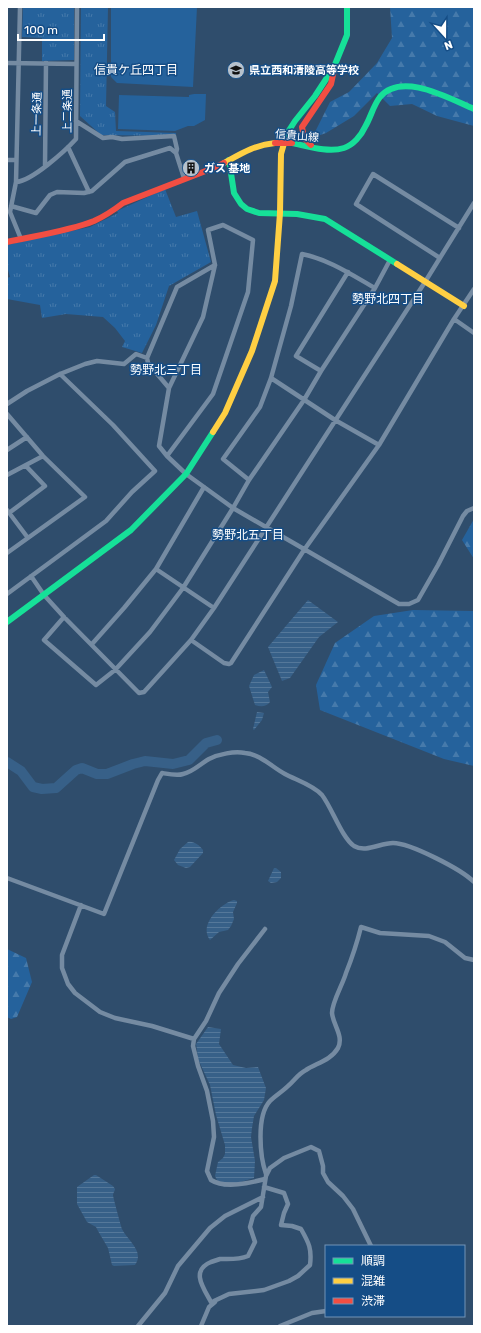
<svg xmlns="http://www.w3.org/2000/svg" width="481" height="1333" viewBox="0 0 481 1333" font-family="Rubik,'Noto Sans JP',sans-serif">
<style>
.grass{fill:url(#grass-tufts)}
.forest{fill:url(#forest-firs)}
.pitch{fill:#25629c}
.water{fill:url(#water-rules)}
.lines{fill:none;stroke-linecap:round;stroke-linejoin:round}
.river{stroke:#376088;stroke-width:10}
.street{stroke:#758ba2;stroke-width:4.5}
.fast{stroke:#16e098;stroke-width:6}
.slow{stroke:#ffcf43;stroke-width:6}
.jam{stroke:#f24e42;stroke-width:6}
.jam-bridge{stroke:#f24e42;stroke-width:6}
.labels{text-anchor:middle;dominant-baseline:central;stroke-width:3;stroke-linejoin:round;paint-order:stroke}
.poi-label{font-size:11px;font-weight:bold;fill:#fff;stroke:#154d86;text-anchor:start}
.street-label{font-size:11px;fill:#fff;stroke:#154d86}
.neighbourhood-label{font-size:12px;fill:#fff;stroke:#154d86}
</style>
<defs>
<pattern id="grass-tufts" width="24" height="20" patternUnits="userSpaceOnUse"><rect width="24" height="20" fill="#25629c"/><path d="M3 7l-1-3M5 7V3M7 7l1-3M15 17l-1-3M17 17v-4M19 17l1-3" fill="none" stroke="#467aab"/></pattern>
<pattern id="forest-firs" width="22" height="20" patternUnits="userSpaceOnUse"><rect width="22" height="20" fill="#25629c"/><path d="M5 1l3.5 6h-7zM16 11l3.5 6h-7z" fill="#467aab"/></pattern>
<pattern id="water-rules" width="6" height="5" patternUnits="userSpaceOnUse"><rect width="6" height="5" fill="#376088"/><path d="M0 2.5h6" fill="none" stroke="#55789a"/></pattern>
</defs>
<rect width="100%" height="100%" fill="#2f4d6c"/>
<path class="grass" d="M 23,7 L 74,7 L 74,60 L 42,61 L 42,38 L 22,37 Z
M 81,7 L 108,7 L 106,106 L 115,112 L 116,131 L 176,133 L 176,136 L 101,135 L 80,116 Z
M 165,189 L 176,217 L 197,211 L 211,262 L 169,286 L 156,325 L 142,353 L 122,347 L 125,341 L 115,328 L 103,317 L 66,314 L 42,318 L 40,305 L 7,299 L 7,278 L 10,277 L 7,266 L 7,245 L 90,227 L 118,213 L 117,211 Z"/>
<path class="forest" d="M 390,7 L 474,7 L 474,126 L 437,116 L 412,104 L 390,106 L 377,93 L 354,116 L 326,133 L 312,138 L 330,102 L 349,92 L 377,63 L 392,38 Z
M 474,519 L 474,559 L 462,540 Z
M 413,610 L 474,611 L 474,766 L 444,759 L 320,710 L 316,685 L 335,643 L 374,616 Z
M 7,949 L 26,958 L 32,982 L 17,1017 L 11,1019 L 7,1017 Z"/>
<path class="pitch" d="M 111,7 L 197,7 L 193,87 L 117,83 L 111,77 Z
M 194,94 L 206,94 L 205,120 L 194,126 L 188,126 L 175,131 L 118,129 L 119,95 L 189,97 L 189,95 Z"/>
<path class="water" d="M 308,600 L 338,622 L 319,637 L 290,678 L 282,681 L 268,647 Z
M 264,670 L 272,687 L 268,692 L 270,702 C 266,707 261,707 255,705 L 249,686 L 254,675 Z
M 257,712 L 264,713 L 262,720 L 254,730 L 253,729 Z
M 188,842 C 194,841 199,845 203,850 L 203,853 L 190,867 L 186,868 L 178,865 L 174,860 L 180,849 Z
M 274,868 L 276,868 L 281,872 L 281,878 L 277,882 L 271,883 L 268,881 Z
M 234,900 L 237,901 L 237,903 L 233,912 L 234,919 L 231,926 L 228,930 L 219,932 L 210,940 C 198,925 221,903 234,900 Z
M 208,1027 L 221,1029 L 219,1044 L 233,1065 L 246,1068 L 258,1067 L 266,1088 L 264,1100 L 254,1116 L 252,1128 L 251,1137 L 255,1161 L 254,1178 L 224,1187 L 218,1182 L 215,1176 L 218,1162 L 223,1158 L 225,1154 L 225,1145 L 216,1115 L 210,1085 L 198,1059 L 197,1050 L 196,1044 Z
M 94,1175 L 96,1175 L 113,1186 L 115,1189 C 115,1191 113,1193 113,1195 C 113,1197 121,1226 122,1229 C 127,1240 145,1251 135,1265 L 114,1266 L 112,1265 L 108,1248 L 98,1231 L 96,1227 L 87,1222 L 77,1204 L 77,1187 Z"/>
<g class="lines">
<path class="river" d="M 7,762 L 21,771 L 33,787 L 42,789 L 56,788 L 76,770 L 82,768 L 97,774 L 107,774 L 133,764 L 145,761 L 173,764 L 189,760 L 206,743 L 217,740"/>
<path class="street" d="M 20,7 L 16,182 L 10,212 L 21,239
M 7,63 L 76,64
M 76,121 L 103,138 L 112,137 L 122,139 L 174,136 L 177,149 L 176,153
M 68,147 L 89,192
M 7,160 L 16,160
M 45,166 L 46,63
M 16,182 C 32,181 65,151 76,139 L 77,7
M 11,206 L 36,213 L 50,195 L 57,192 L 84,193 L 92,191 L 125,162 L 170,148 L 176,153 L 184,178
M 440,258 L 356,204 L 373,174 L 459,228
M 454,319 L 474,333
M 321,371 L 296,356 L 348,272
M 271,378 L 335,420 L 379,445
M 169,388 L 148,363 L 147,358 L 177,287 L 215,265
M 7,404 L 27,391 L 60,374 L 85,364 L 97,361 L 124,364 L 136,354 L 147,358
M 7,414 L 43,456 L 85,497 L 7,553
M 7,450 L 27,437
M 167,456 L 213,394 L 248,292 L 253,240 L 223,225 L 208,230 L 215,265 L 203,317 L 169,388 L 159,446 L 167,456 L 186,474 L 233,508 L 399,604 L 409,604 L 418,600 L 438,565 L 463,516 L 467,511 L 474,508
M 7,475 L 43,456
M 249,480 L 223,459 L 260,407 L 271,378 L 291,306 L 302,254 C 328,259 352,275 375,288
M 7,510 L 28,538
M 9,513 L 45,486 L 26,466
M 156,569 L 214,608
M 31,576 L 44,595 L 64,617 L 139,693 L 144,692 L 191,640 L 214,608 L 425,282 L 474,203
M 7,594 L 106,521 L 132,492 L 155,471 L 113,425 L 60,374
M 64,617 L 44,640 L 96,685 L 115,670 L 150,632 L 183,588 L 233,508 L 249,480 L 304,400 L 321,371 L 375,288 L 390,260
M 191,640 L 224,663 L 229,664 L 231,663 L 304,550 L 379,445 L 454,319 L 474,289
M 92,644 L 124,608 L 156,569 L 204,487
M 7,878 L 104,914 L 158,780 L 162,773 C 168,774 177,776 183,774 C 193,772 200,764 209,759 C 219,754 234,751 245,753 C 260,754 272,767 285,774 C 296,780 313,785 322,795 C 332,808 342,838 354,846 C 366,853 380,843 393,843 C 410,843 461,869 474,882
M 81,905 L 62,955 L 62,968 L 68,984 L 75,993 L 100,1012 L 115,1018 L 152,1026 L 194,1039
M 265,929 L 238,964 L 219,993 L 206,1021 L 194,1039 L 193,1046 L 198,1066 L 207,1091 L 213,1121 L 214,1137 L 207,1171 L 211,1180 C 225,1189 250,1183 265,1179
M 266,1174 C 260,1157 256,1116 270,1101 C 275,1096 283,1091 288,1086 C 295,1080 298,1074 306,1070 C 317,1063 331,1060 338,1048 C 344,1036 333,1025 332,1013 C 332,1002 343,984 346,973 C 352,958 357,943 361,927 L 380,933 L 429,936 L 445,942 L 465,958 L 474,960
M 212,1304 C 205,1290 189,1271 211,1262 C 214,1261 217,1260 220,1259 C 230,1259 238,1260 248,1256 L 255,1242 L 250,1227 L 253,1216 L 261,1207 L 266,1176 L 270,1168 L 284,1158 L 311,1147 L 319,1151 L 323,1166 L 323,1173 L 328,1182 L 343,1196 L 353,1209 L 371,1246
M 138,1326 L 165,1293 L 178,1266 L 210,1228 L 225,1216 L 263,1197
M 201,1326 L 209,1307 L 215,1302 L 214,1301 L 229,1294 L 264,1290 L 289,1281 L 298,1276 L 310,1265 C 312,1249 309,1243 301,1229 L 292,1226 L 281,1225 L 284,1213 L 288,1204 L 284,1193 L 264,1187
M 280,1326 L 312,1313 L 326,1311"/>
<path class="fast" d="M 285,140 L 286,135 L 295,121 L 315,96 L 334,67 L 347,35 L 347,7
M 292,143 C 307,146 328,153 344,148 C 353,145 361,136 365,127 C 371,117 373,106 380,97 C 402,71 450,99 474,109
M 229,160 L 234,193 L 241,204 L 247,209 L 259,213 L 297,214 L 325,219 L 397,264
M 7,622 L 131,530 L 186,474 L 213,432"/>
<path class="slow" d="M 224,163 C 242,153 255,145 275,143
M 397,264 L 464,306
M 213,432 L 225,413 L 252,351 L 275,281 L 280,213 L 281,154 L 285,140"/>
<path class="jam" d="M 311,145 L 304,138 L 302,127 L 331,84 L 334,70
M 7,242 C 34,236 69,231 94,221 C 105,216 114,210 123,203 L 216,167 L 224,163"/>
<path class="jam-bridge" d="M 275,143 L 292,143"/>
</g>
<defs>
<symbol id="school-disc" viewBox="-11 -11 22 22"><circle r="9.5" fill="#b6c1cc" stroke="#154d86"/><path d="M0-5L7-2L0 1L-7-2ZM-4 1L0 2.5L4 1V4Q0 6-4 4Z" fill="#111"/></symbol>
<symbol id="building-disc" viewBox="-11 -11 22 22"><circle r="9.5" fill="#b6c1cc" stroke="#154d86"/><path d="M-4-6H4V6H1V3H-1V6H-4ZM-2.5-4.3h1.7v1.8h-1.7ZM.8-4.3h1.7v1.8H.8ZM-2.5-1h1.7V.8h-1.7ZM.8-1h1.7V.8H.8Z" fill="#111"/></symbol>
</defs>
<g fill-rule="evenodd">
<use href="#school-disc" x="226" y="60" width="20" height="20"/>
<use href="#building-disc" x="181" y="158" width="20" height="20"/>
</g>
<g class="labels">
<g class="poi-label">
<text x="249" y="70">県立西和清陵高等学校</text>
<text x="204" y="168">ガス 基地</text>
</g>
<g class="street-label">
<text transform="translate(67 111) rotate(-90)">上二条通</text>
<text transform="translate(37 114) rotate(-89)">上一条通</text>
<text transform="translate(297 136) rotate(5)">信貴山線</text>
</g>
<g class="neighbourhood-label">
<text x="136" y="70">信貴ケ丘四丁目</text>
<text x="388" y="299">勢野北四丁目</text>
<text x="166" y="370">勢野北三丁目</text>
<text x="248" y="535">勢野北五丁目</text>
</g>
</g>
<rect width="481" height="1333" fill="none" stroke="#ffffff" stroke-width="16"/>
<rect x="325" y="1245" width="140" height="72" fill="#154d86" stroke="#7394b6"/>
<rect x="333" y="1258" width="20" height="6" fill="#16e098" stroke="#7394b6"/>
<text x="361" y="1265" font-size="12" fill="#ffffff">順調</text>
<rect x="333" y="1278" width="20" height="6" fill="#ffcf43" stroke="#7394b6"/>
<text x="361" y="1285" font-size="12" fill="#ffffff">混雑</text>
<rect x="333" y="1298" width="20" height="6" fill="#f24e42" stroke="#7394b6"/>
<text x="361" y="1305" font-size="12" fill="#ffffff">渋滞</text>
<g transform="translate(445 36) rotate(159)" stroke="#154d86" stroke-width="3" paint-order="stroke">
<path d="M0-3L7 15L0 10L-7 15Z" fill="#ffffff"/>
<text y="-6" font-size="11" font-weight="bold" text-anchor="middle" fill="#ffffff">N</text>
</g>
<path d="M18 34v6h86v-6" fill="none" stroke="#ffffff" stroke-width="2"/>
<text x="24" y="34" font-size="12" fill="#ffffff" stroke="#154d86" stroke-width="3" paint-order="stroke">100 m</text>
</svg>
